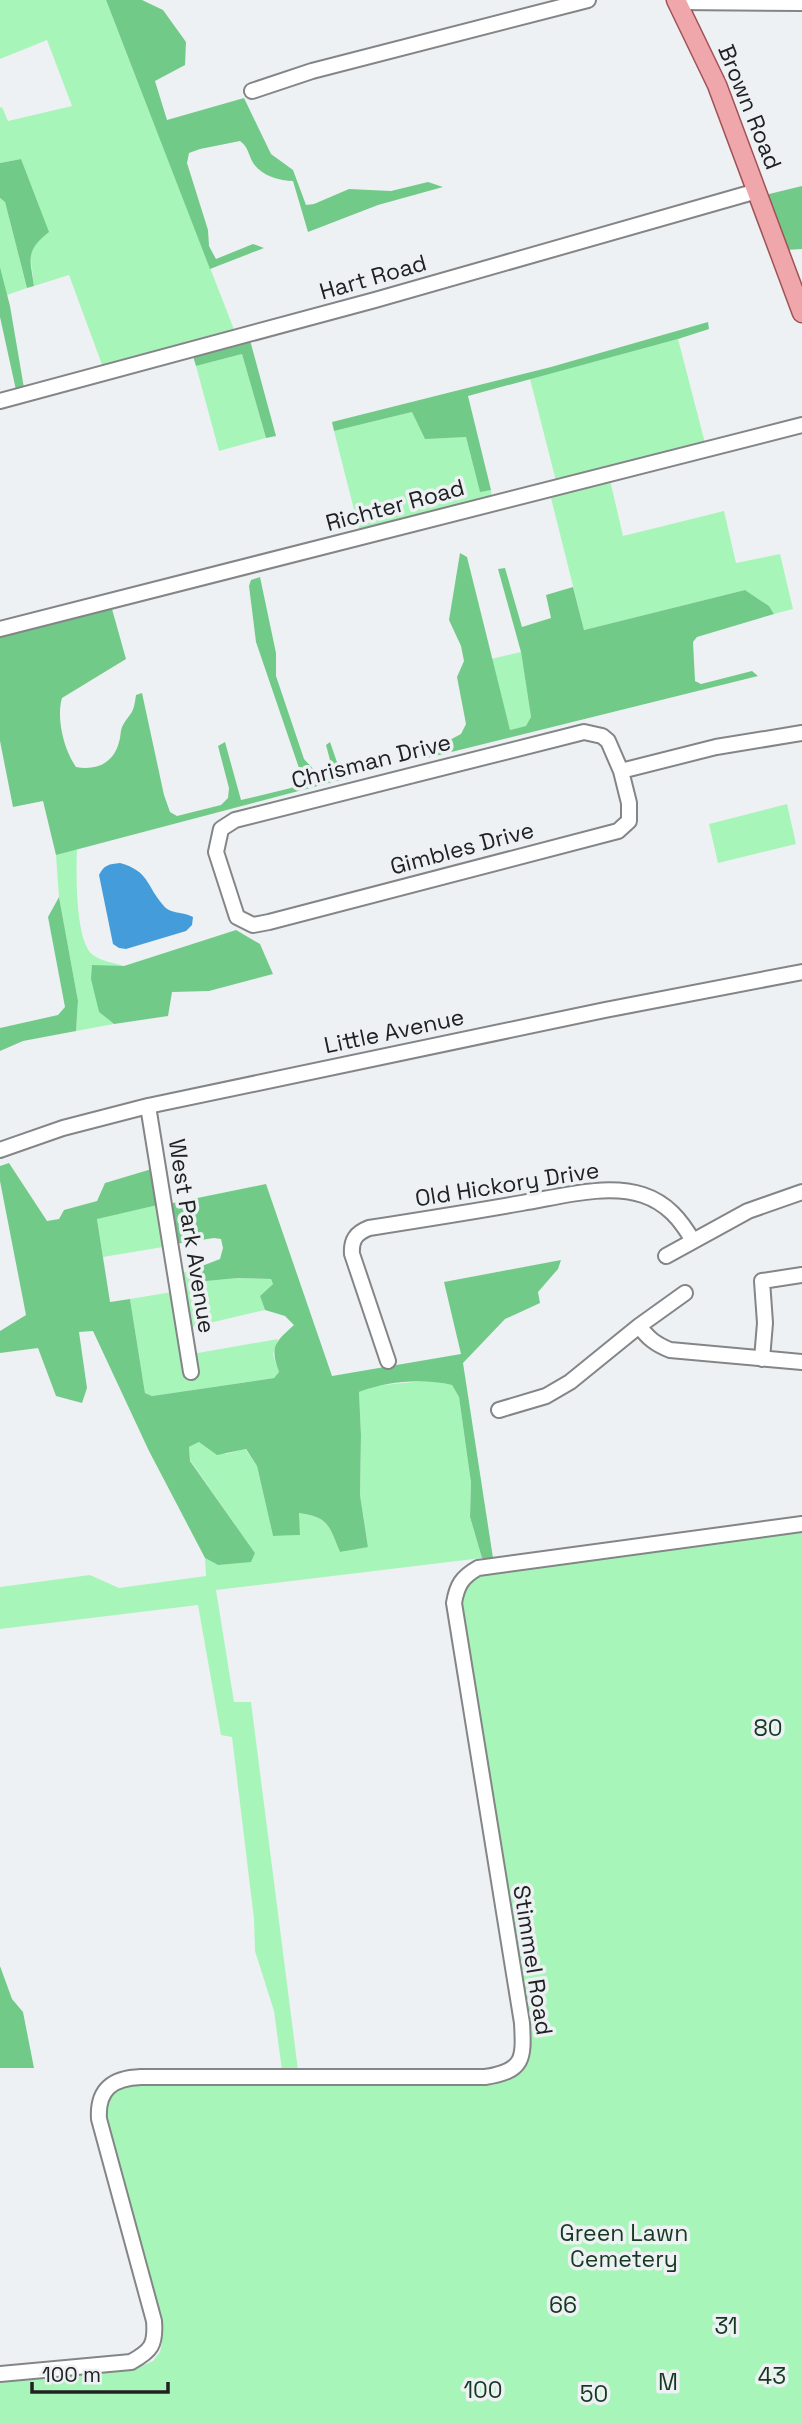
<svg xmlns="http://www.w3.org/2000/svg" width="802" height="2424" viewBox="0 0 802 2424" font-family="'Space Grotesk',sans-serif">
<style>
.green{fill:#a8f5ba}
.forest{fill:#72ca89}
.water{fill:#449cdb}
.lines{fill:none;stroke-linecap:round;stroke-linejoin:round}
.minor-casing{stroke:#838587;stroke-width:18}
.major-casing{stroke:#a05257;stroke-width:21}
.minor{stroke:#fff;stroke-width:14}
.major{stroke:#efa7ab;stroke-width:18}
.labels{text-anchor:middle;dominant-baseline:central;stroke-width:7;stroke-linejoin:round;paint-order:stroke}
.street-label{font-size:23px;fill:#202122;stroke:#eef1f3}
.park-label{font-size:23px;fill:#143920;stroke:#eef1f3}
</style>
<rect width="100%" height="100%" fill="#eef1f3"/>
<path class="green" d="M 0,0 L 106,0 L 235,332 L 104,370 L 69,275 L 34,286 L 30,252 L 35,243 L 21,159 L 0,163 L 0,108 L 2,107 L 8,121 L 72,106 L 47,40 L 0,59 Z
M 0,198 L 5,202 L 27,288 L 7,295 L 0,267 Z
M 678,339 L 705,443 L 556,481 L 530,379 Z
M 242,354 L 266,438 L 219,451 L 196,366 Z
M 412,412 L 466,437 L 480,491 L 491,490 L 492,499 L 360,533 L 334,431 Z
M 610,480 L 623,536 L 724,511 L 736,563 L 780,554 L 793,609 L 774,614 L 769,606 L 745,590 L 584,630 L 550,494 Z
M 521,652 L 531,717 L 527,726 L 510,730 L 491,659 Z
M 787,804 L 796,844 L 718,863 L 709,824 Z
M 77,849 C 76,870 75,942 93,955 C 100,961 115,963 124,966 L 92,966 L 99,1012 L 114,1024 L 76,1031 L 78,1001 L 59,897 L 56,855 Z
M 162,1204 L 169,1246 L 103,1257 L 97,1218 Z
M 189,1271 L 191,1278 L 196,1282 L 238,1278 L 271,1279 L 273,1284 L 260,1296 L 265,1310 L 188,1328 L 178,1274 Z
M 172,1292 L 192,1354 L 278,1339 L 273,1354 L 279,1372 L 274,1378 L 152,1396 L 145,1393 L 130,1299 Z
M 432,1380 L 452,1385 L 459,1397 L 471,1483 L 470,1517 L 482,1558 L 216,1590 L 234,1702 L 251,1702 L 298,2070 L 282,2070 L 274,2011 L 255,1951 L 254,1919 L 232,1737 L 221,1735 L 198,1605 L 0,1629 L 0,1587 L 90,1575 L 119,1588 L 206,1576 L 205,1558 L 218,1565 L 255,1553 L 190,1460 L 189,1447 L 199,1442 L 226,1454 L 245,1449 L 257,1466 L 273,1536 L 300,1535 L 298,1513 C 329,1517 329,1526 340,1552 L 368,1546 L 360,1495 L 361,1435 L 359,1392 L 374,1386 Z
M 802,1530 L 802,2424 L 0,2424 L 0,2380 L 144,2365 L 153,2361 L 160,2352 L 162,2342 L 156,2305 L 106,2124 C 104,2100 111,2089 134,2083 L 485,2083 C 516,2079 530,2077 531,2042 L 460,1606 C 462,1581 472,1578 494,1571 Z"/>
<path class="forest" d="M 106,0 L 142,0 L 163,10 L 186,42 L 185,65 L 155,81 L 167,120 L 244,98 L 271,154 L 293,170 L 306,205 L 314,204 L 349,189 L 391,191 L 428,182 L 443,187 L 378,205 L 308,232 L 293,181 C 279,181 259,175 252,161 C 248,153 248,147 240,141 L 200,149 L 189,153 L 187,163 L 208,230 L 209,246 L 216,259 L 253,244 L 264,248 L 210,269 Z
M 21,159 L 49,232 C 25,251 30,258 34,286 L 27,288 L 5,202 L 0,198 L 0,163 Z
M 802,186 L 802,249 L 786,250 L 765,195 Z
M 0,267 L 10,306 L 24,388 L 16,390 L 0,317 Z
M 708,322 L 709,329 L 678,339 L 468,396 L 491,490 L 480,492 L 466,437 L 425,439 L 412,412 L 334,431 L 332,422 L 551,367 Z
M 250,340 L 276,436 L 266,438 L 242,354 L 196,366 L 193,356 Z
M 460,553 L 467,557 L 510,730 L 526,726 L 531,717 L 521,652 L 498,569 L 505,568 L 522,627 L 551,618 L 546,595 L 573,587 L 584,630 L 745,590 L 769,606 L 774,614 L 697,637 L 693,642 L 695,681 L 701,684 L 752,671 L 758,676 L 427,758 L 427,752 L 461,734 L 466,724 L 457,677 L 464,661 L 461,646 L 449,620 Z
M 260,577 L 276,653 L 276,676 L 304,759 L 316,772 L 326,777 L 334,775 L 326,745 L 330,742 L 338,765 L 345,768 L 348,778 L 56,855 L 43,801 L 13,807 L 0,741 L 0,637 L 112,609 L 126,659 L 62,698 C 56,718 64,750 76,767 C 96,771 114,763 119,742 C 121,737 120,730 123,725 C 132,710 133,716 136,695 L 142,693 L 164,795 L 170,812 L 177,816 L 221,805 L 228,798 L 229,788 L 218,746 L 225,742 L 241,800 L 291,788 L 300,782 L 300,771 L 256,642 L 249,586 L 251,580 Z
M 59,897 L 78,1001 L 76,1031 L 23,1041 L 0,1051 L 0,1028 L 58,1015 L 65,1007 L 48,917 Z
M 236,930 L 260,944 L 273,974 L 209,991 L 172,992 L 168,1016 L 114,1024 L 99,1012 L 91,979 L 92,965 L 124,966 Z
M 9,1163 L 47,1221 L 59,1219 L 64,1210 L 97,1201 L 105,1183 L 155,1168 L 162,1204 L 97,1219 L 110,1302 L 130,1299 L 145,1393 L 152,1396 L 274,1378 L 279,1372 C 270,1346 274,1343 294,1325 L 285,1316 L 265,1310 L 260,1296 L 273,1284 L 271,1279 L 238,1278 L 196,1282 L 191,1278 L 189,1271 L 220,1259 L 223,1248 L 221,1239 L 214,1238 L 175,1244 L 168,1204 L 266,1184 L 332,1376 L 461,1354 L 444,1282 L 561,1260 L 558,1269 L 538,1292 L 540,1303 L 505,1319 L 463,1363 L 493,1558 L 482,1558 L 470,1517 L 471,1483 L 459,1397 L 452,1385 C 423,1378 387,1381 359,1392 L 361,1435 L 360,1495 L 368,1547 L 340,1552 C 329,1526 329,1517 299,1513 L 300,1535 L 273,1536 L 257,1466 L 246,1449 L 217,1455 L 199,1442 L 189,1447 L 190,1461 L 255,1553 L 251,1562 L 218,1565 L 205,1558 L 149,1451 L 93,1331 L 79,1332 L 87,1388 L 82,1403 L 56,1396 L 38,1348 L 0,1353 L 0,1331 L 26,1315 L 0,1181 L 0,1166 Z
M 0,1966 L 12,1999 L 23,2012 L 34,2068 L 0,2068 Z"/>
<path class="water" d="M 120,863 C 149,871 146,885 163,905 C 171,915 182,911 193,917 L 192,925 L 186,931 L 126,949 L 119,948 L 113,944 L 99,875 C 104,865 109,864 120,863 Z"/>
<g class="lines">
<defs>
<path id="minor" d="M 677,2 L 802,3
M 252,91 L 312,71 L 588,0
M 0,401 L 375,300 L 757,191
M 0,629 L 802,425
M 584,732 L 602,736 L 608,741 L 621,771 L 629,803 L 629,821 L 618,831 L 269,922 L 253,925 L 237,917 L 216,852 L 221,829 L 235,820 Z
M 621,771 L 716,747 L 802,733
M 148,1106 L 191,1372
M 0,1150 L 63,1128 L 148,1106 L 605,1010 L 802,972
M 666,1256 L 748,1211 L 802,1192
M 639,1326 C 648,1338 655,1344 670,1350 L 802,1362
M 762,1359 L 765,1323 L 762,1281 L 802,1275
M 388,1361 L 352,1254 C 351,1240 356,1233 369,1228 C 420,1220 471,1212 522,1203 C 559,1197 606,1183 643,1195 C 667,1203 681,1220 693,1241
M 499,1410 L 546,1396 L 570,1382 L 639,1326 L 685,1293
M 0,2374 L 131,2362 C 151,2351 156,2345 154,2321 L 99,2119 C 97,2089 113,2078 141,2077 L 485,2077 C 524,2071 524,2059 522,2023 L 454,1603 C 457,1585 462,1577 478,1568 L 802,1524"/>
<path id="major" d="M 676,0 L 717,85 L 802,313"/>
</defs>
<use href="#minor" class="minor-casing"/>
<use href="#major" class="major-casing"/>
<use href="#minor" class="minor"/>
<use href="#major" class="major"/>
</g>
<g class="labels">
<g class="street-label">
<text transform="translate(750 107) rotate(68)">Brown Road</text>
<text transform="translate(373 277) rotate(-16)">Hart Road</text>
<text transform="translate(395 505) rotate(-15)">Richter Road</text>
<text transform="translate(371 761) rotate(-14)">Chrisman Drive</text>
<text transform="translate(462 848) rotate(-15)">Gimbles Drive</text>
<text transform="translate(394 1031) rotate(-12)">Little Avenue</text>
<text transform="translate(507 1184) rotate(-9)">Old Hickory Drive</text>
<text transform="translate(192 1236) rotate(81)">West Park Avenue</text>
<text transform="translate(533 1960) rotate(81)">Stimmel Road</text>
</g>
<g class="park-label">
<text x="768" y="1728">80</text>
<text x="624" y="2233">Green Lawn<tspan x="624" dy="26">Cemetery</tspan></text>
<text x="563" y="2305">66</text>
<text x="726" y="2326">31</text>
<text x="772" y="2376">43</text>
<text x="668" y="2382">M</text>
<text x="483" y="2390">100</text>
<text x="594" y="2394">50</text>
</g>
</g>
<path d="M32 2382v10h136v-10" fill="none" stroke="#202122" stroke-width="3.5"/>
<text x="42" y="2382" font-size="21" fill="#202122" stroke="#eef1f3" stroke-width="5" paint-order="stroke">100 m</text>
</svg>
